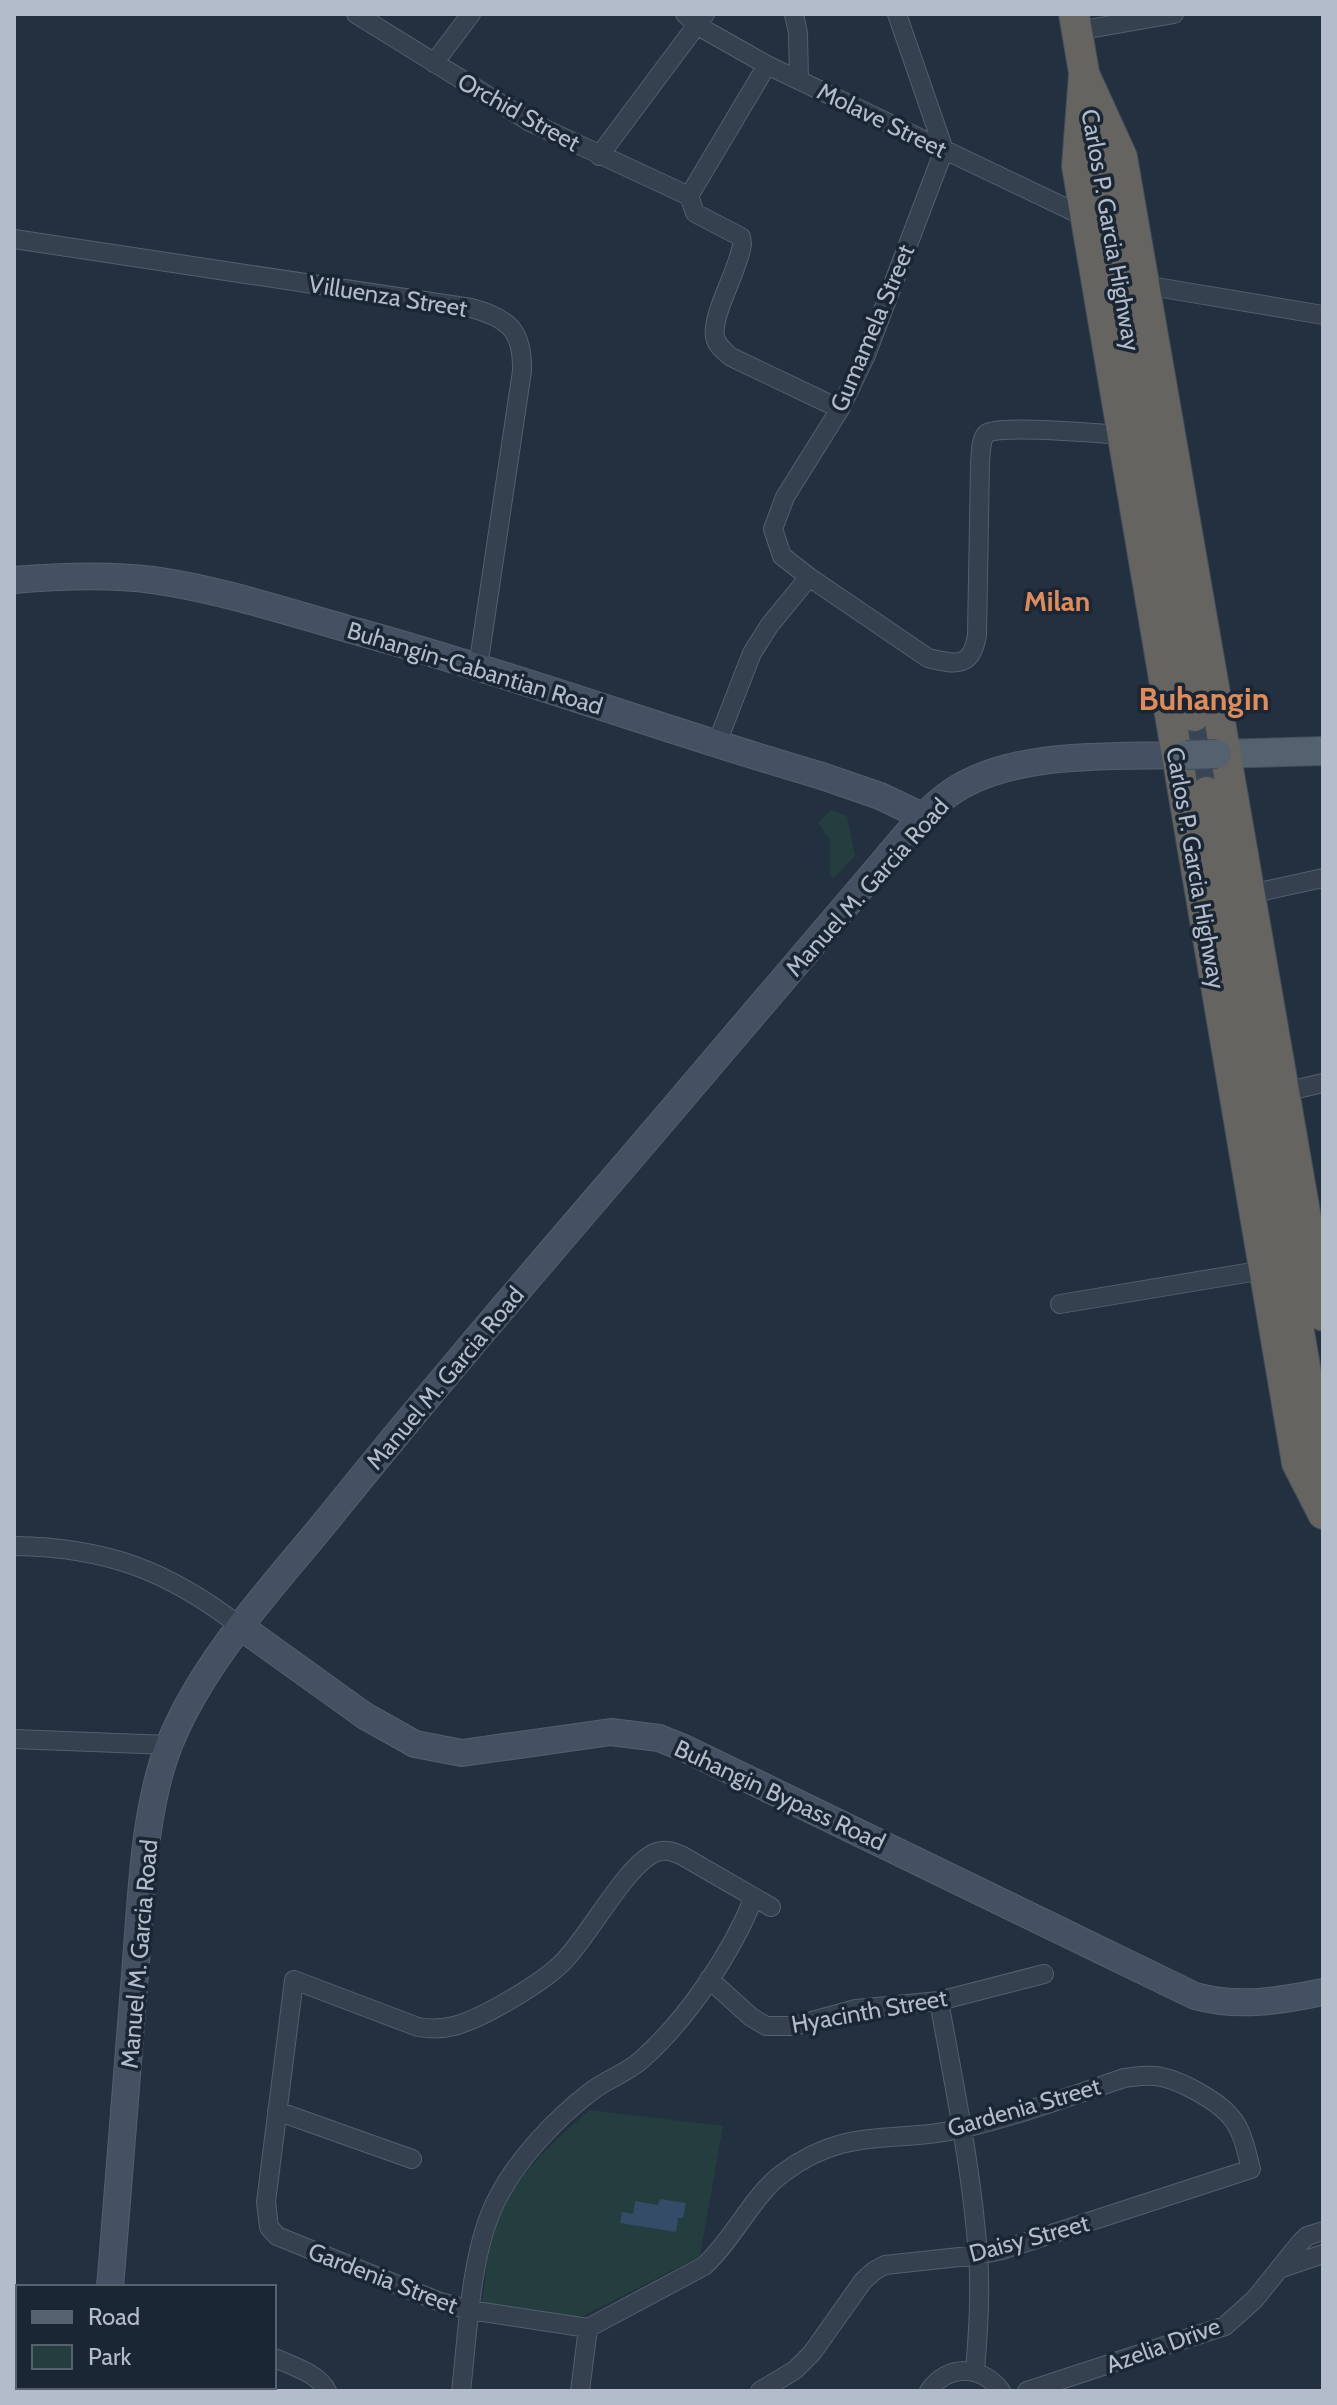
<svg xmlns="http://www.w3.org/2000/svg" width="1337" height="2405" viewBox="0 0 1337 2405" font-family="Cabin,sans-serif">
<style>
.green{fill:#243e40}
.water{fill:#344c68}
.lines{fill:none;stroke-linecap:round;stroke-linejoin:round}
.trunk-tunnel{stroke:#384554;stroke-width:30;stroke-dasharray:30 15;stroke-linecap:butt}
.minor-casing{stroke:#545f6d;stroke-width:20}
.secondary-casing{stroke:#545f6d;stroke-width:28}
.primary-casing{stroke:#424d5b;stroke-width:30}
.trunk-casing{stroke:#414c5a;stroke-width:32}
.minor{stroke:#36414f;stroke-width:18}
.secondary{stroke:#435162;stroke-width:26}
.primary{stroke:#54616f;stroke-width:28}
.trunk{stroke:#656460;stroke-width:30}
.primary-bridge-casing{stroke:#424d5b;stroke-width:30;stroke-linecap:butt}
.primary-bridge{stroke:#54616f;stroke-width:28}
.labels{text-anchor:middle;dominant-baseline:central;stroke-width:7;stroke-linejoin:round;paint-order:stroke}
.street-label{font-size:24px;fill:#b2bcca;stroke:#1b2634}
.quarter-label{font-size:28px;font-weight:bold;fill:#de8c59;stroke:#1b2634}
.district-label{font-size:32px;font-weight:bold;fill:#de8c59;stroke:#1b2634}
</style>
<rect width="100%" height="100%" fill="#22303f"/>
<path class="green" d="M 831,810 L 847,816 L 855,856 L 833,879 L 830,873 L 830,840 L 818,823 Z
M 590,2110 L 723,2126 L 700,2256 L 579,2318 L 482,2303 C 485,2281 487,2257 493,2235 C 506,2184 551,2143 590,2110 Z"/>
<path class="water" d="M 660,2199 L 686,2203 L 683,2218 L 678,2218 L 676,2232 L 620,2223 L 622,2212 L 633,2214 L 635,2201 L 658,2205 Z"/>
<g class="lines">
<path class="trunk-tunnel" d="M 1194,716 L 1207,792"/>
<defs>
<path id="minor" d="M 356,14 L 530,122 L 689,196
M 685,14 L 698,26 L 767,65 L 1085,217
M 794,14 L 798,33 L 799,80
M 897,14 L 944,150 L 866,355 L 840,409 L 785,497 L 773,529 L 782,556 L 809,577 L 928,658 C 956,665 972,668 977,635 L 980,464 C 981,455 980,441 986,434 C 994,424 1104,434 1122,435
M 1077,31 L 1174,14
M 434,63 L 471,14
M 599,156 L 705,14
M 689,196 L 695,213 L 741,237 L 742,244 C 739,270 711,314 715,337 C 717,346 724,351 731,357 L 840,409
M 689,196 L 767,65
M 14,239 L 471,308 C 508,318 523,330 522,371 L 478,667
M 1144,285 L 1323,315
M 717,743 L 752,653 L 769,626 L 809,577
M 1250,894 L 1323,878
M 1284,1092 L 1323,1083
M 1060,1304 L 1264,1270
M 14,1546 C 106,1547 169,1571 241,1627
M 14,1739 L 169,1745
M 709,1979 L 751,2017 L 766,2026 L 794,2026 L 856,2009 L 939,2001 L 1044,1974
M 939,2001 C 954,2085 972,2170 978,2255 C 981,2294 978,2333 975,2372
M 277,2111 L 412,2159
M 1279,2269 L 1323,2254
M 275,2358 C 292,2366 318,2373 327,2391
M 461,2391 C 468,2333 470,2251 497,2199 C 518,2158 556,2118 593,2090 C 608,2079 626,2073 640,2061 C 686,2021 732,1953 754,1897
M 580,2391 L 588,2328
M 760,2391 L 795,2370 L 812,2353 L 863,2281 L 874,2271 L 885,2265 L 978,2255 L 1002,2250 L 1251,2169 C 1246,2151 1243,2131 1231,2117 C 1217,2100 1177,2078 1155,2076 C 1144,2075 1134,2077 1124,2078 C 1071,2096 1019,2115 965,2128 C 895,2145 849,2124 783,2173 C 753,2195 733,2240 704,2266 L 588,2328 L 470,2310 L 440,2302 L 277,2236 L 269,2227 L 266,2202 L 294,1980 L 418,2027 C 430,2029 442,2029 454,2026 C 482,2019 540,1984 561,1964 C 588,1939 626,1863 657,1852 C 666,1849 673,1852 681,1855 L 771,1907
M 929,2391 C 947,2364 982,2365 1001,2391
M 1027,2391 L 1225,2326 L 1255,2299 L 1300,2243 L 1307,2236 L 1323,2231"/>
<path id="secondary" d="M 14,580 C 60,576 107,574 153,580 C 223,590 291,613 359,632 C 515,675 667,731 822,776 L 880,796 L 924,817
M 241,1627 L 365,1716 L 415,1744 L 462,1753 L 611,1732 L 659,1738 L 684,1748 L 1195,1996 C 1239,2008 1279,2001 1323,1992
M 110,2287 C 119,2183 127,2079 135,1974 C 141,1903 143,1811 169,1745 C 204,1658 274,1586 332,1514 C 458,1357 592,1205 723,1050 C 771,994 819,937 867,881 C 893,852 918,816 950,793 C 1010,751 1107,757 1177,755
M 102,2391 L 102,2387"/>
<path id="primary" d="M 1217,754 L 1323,751"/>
<path id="trunk" d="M 1074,14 L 1194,716
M 1084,74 L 1077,166 L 1297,1463 L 1323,1514
M 1085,76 L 1122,157 L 1323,1316
M 1207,792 L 1323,1472"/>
</defs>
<use href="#minor" class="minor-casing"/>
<use href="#secondary" class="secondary-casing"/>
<use href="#primary" class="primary-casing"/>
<use href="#trunk" class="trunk-casing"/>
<use href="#minor" class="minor"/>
<use href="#secondary" class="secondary"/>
<use href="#primary" class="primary"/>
<use href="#trunk" class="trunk"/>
<defs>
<path id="primary-bridge" d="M 1186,755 L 1217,754"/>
</defs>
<use href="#primary-bridge" class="primary-bridge-casing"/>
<use href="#primary-bridge" class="primary-bridge"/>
</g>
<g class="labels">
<g class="street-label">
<text transform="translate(519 112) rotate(29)">Orchid Street</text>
<text transform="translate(882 120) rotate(26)">Molave Street</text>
<text transform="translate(1111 230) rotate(80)">Carlos P. Garcia Highway</text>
<text transform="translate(388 296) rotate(9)">Villuenza Street</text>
<text transform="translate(872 328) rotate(-67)">Gumamela Street</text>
<text transform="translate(475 668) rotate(17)">Buhangin-Cabantian Road</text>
<text transform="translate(1196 868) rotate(80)">Carlos P. Garcia Highway</text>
<text transform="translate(867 887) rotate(-48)">Manuel M. Garcia Road</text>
<text transform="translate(445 1378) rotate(-50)">Manuel M. Garcia Road</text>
<text transform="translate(780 1795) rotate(25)">Buhangin Bypass Road</text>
<text transform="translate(139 1954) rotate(-85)">Manuel M. Garcia Road</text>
<text transform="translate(869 2011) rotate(-10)">Hyacinth Street</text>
<text transform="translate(1024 2107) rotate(-16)">Gardenia Street</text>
<text transform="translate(1029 2238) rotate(-15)">Daisy Street</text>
<text transform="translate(383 2278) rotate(21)">Gardenia Street</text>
<text transform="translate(1163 2345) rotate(-20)">Azelia Drive</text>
</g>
<g class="quarter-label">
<text x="1057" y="601">Milan</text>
</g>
<g class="district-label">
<text x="1204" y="698">Buhangin</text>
</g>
</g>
<rect width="1337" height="2405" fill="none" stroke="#b2bcca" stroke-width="32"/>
<rect x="16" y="2285" width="260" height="104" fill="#1b2634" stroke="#576270" stroke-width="2"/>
<rect x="32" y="2311" width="40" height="12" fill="#54616f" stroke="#576270" stroke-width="2"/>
<text x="88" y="2325" font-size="24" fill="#b2bcca">Road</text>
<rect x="32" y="2345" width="40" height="24" fill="#243e40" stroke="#576270" stroke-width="2"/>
<text x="88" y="2365" font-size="24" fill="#b2bcca">Park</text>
</svg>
